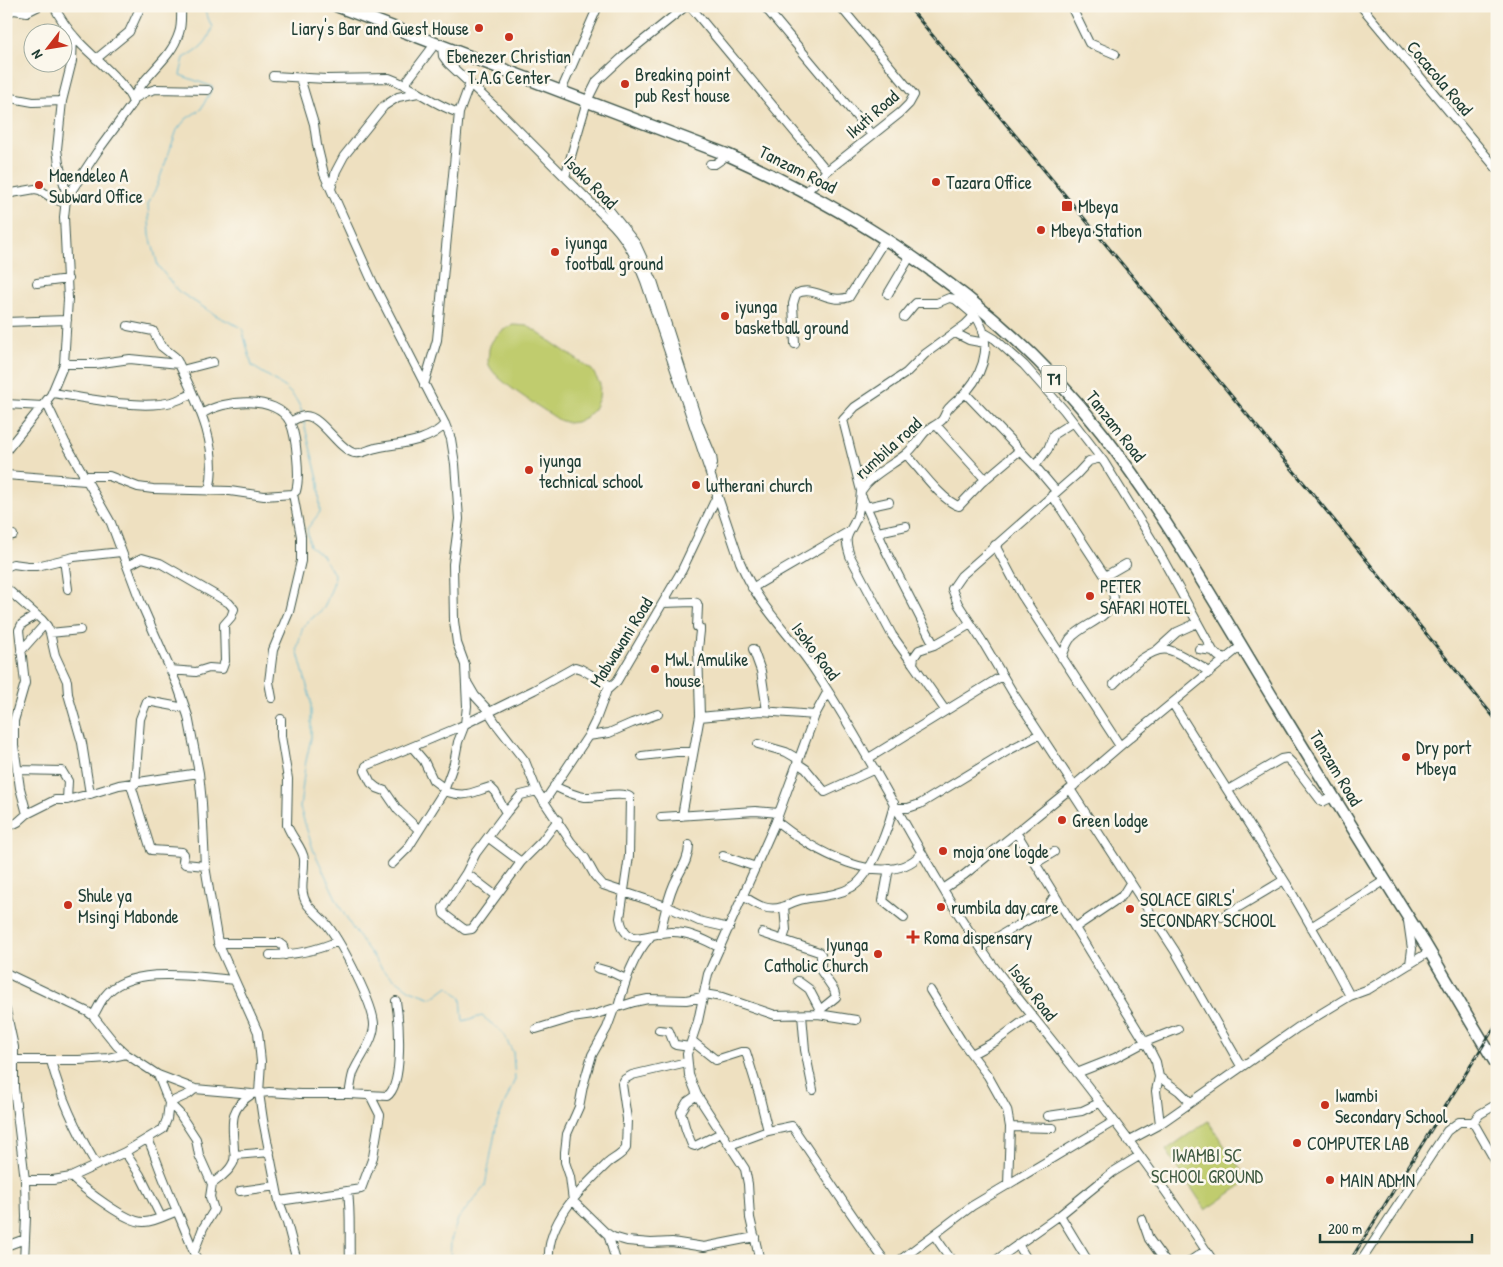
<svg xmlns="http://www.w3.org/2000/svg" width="1503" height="1267" viewBox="0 0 1503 1267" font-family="'Patrick Hand',sans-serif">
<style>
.green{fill:#c0cc6e;stroke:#708451}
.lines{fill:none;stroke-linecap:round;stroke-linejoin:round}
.stream{stroke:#53b4d2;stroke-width:1}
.minor-casing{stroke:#3e5549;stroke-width:10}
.highway-casing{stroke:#3e5549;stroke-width:14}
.minor{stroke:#fff;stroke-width:8}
.highway{stroke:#fff;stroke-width:11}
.rail-casing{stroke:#1f3d34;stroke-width:3}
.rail{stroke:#fbf7ec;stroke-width:1;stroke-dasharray:4;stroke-linecap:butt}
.poi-dot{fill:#c8321e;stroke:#fbf7ec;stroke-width:2}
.labels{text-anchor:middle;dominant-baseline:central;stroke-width:5;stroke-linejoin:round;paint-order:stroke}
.shield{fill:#fbf7ec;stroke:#61756b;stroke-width:1}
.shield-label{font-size:16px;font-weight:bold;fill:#1f3d34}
.poi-label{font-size:18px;fill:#1f3d34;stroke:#fbf7ec;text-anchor:start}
.street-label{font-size:18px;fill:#1f3d34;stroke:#fbf7ec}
.park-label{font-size:18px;fill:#3f5a40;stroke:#fbf7ec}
</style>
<rect width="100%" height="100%" fill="#fbf7ec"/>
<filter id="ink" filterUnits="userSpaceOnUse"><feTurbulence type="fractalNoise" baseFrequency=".02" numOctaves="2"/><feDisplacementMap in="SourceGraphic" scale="10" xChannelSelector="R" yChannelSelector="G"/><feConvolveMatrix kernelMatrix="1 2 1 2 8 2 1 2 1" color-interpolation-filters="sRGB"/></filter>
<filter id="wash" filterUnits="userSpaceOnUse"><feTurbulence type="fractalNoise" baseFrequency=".0096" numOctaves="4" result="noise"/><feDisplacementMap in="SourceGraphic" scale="20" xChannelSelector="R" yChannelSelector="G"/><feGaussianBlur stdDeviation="1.12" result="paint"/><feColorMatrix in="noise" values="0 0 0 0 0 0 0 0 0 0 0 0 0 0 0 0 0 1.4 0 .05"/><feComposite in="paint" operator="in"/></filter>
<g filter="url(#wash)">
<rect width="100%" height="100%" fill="#eee0c0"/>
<path class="green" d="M 513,325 L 528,326 L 592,370 L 600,384 L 599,398 L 594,409 L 586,417 L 576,422 L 568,423 L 559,420 C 542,408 496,382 489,365 C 487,361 489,354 489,349 C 491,338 503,329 513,325 Z
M 1208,1121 L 1248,1181 L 1206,1210 L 1166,1150 Z"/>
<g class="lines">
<path class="stream" d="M 206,6 L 204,9 L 212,27 C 208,44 199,49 184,58 L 180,75 L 213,87 L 201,109 L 186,119 L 177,130 L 157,186 L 148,204 L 150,235 L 158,266 L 178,291 L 217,316 L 242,328 L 252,366 C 270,378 297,390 302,413
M 303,419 L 319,483 L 320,512 L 307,529 L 310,546 L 321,554 L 334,574 L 333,585 L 324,608 L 303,626 L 297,649 L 311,701 L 311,738 L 305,766 L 300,808 L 313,849 L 340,907 L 353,929 L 383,970 L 410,990 L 432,998 L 448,986 L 461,998 L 463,1021 L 482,1016 L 502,1032 L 513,1052 L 515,1079 L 497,1122 L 485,1186 L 458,1219 L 451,1240 L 450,1261"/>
</g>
</g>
<g filter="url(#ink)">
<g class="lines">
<defs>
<path id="minor" d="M 690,6 L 827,171
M 764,6 L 872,135
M 1071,6 L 1089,43 L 1115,54
M 1361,6 L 1497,169
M 6,13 L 14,10 L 27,12 L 39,6
M 442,47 L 443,56 L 448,63 L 498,110 L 614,226 C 629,242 637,261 645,281 L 740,562 C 755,598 776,620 799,649 C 810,662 819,677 828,691 C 881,775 924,865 980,947 C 1007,987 1039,1023 1068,1061 C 1119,1126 1168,1192 1213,1261
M 96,59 L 129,32 L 141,6
M 273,76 L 326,79 L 389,78 C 414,87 434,105 459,113
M 300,78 L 314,124 L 317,145 L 324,174 L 373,283 L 445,424 L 451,439 L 455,464 L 459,519 L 453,564 L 454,621 L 457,643 L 465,665 L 467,706 L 465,724 L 458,742 L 454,763 L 444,791 L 408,848 L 392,864
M 404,85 L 435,44
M 561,91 L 598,6
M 6,97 L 33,102 L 62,101
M 132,100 C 143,75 171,60 179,33 C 182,25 181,15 181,6
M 132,100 L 146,92 L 156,89 L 208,90
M 710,164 L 715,164 L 728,155
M 565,177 L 587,101 L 597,81 L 624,56 L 686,6
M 331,189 L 336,171 L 344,156 L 384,106 L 398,97 L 418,93
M 806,192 L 827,171 L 900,113 L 909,104 L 914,95 L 840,6
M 6,194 L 35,189 L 40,190 L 52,198 L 65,203
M 67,196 L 59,164 L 57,149 L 62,101 L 72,61 L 73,35
M 607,207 L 636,244 L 653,281 L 699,425 L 712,456 L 713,463 L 711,473
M 37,283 L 68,279
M 888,294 L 911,255
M 904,317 L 913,306 L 916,303 L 937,303 L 949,298 L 955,299 L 974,315
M 6,322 L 67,320
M 128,326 L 153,331 L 161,346 L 175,357 L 179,364 C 198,404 220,446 209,491
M 983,332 L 995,339 L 1024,365 L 1064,410 L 1104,462 L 1155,545 L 1213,651 L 1218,656 L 1227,658
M 955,333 L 969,340 L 985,343
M 795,344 L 793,304 L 796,294 C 814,284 829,305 849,297 L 886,238
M 64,364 L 95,364 L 130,359 L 179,364
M 182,370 L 213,362
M 424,385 L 437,340 L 459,113 L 470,83
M 53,393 C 86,398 139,410 172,402 C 179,400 186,396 193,394
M 966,394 L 1035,466 L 1056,491
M 46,402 L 65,442 L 111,523 L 141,603 L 178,687 L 188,716 L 199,773 L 202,803 L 205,866 L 218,943 L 258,1032 L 261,1062 L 259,1093 L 263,1120 L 279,1201 L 287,1223 L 297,1261
M 6,404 L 43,406
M 290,422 C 294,420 300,416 305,416 C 321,415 338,449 354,453 C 361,455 369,449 376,448 C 399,443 428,443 445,424
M 936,425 L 985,479
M 6,451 L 51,395 L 64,364 L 68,299 L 64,217 L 66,199 L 97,152 L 133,103 C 130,87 91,55 79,42 C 69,31 60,19 54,6
M 906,454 C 918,467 943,502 959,506 L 981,483 L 1020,450
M 1035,466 L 1048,449 L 1054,434 L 1073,422
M 6,475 L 86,481
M 83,476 L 109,476 L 138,487 L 153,489 L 230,491 L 264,496 L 293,494 L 296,491 C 299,481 298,467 297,457 C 296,445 295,433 290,422 C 277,395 223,399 202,414
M 861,491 L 843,420 L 855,407 L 906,373 L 925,354 L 965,325 L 971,319 L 975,310
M 1052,495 L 1103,573 L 1113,592 L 1114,599 C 1106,622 1084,623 1070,639 C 1066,645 1064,651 1062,658
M 862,497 L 886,551 L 934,645
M 866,507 L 889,502
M 878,532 L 906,526
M 6,536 L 13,535
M 995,545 L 1021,594 L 1120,746
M 64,560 L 68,589
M 127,566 L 142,558 L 160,563 L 229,603 L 234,609 L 231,617 L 224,625 L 225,661 L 222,669 L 209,668 L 196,672 L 170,670
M 6,567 L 13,564 L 28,566 L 37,566 L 74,557 L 121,552
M 1105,576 L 1126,564
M 6,588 L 42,620 L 47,626 L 50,633 L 55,655 L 67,681 L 68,694 L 82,743 L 90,794
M 752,588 L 848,532
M 663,603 L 693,602 L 697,603 L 698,606 L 697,627 L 700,628 L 700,631 L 698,649 L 700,716 L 682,816
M 50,633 L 80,630
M 753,649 L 761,671 L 767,711
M 1199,649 L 1213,651
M 1157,650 L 1177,632 L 1197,623
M 21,651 L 45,624
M 913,664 L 892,635 L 850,556 C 843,534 848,537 856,519 C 860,510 860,500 861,491 C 872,474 891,466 906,454 C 914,448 919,438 926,431 C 931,427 937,425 942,420 C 945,416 946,410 950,407 C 955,401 962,397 967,391 C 986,369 993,338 974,314
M 468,684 L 475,696 L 486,708 L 497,725 L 525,761 L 537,791 L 571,842 L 585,858 L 595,876 L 603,885 L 666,906 L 699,921 L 729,928
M 1114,684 C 1126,672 1151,645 1169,650 C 1183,654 1197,665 1210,672
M 272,698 L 269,682 L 273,650 L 289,612 L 301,561 L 301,536 L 293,494
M 1173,704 L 1289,888 L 1335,968 L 1350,996
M 945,710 L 913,664 L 914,657 L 919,650 L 934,645 L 971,624
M 700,717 L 761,711 L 815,715
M 281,719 L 281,736 L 288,779 L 287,825 C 291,837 303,848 304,859 C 305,875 298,890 307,904 C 313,912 322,918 328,926 C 341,943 375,1006 374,1026 C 373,1042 360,1057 354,1071 C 351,1078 351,1086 349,1094
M 588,736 L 609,733 L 632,723 L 658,714
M 758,744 L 786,752 L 798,759
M 412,747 L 424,761 L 433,780 L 445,789
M 642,756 L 676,752 L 693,752
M 869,758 L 1002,676
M 797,763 L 806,769 L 825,792 L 875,769
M 17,770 L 62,771 L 68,781 L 67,800
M 135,784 L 140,719 L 147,701 L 185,708
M 131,785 L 151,850 L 182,852 L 184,854 L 183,861 L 185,864 L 205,866
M 554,786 C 564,791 573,795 584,797 C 596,798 622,791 630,797 L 629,856 L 620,918 C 626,952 651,931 673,932 C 690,932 706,940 720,948
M 1074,786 L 1013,693 L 984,644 L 958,604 L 952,589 L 961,576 L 1076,475 L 1089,461 L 1101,458
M 1070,789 L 1175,951 L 1241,1066
M 1228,790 L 1281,759 L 1287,758 L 1293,764 L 1322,802 L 1333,797
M 444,791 C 466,798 470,793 490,787 L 495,792 L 506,813
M 537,791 L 521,795 L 506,813 L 476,853 L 466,873 L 443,908 L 444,914 L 465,930 L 472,929 L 521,862 L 542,841 L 558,820
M 544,802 L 588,736 L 595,722 L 607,690 L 617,681 L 682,570 L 718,494
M 897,808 L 908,808 L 920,804 L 1009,750 L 1040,734
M 27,814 L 20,788 L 14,746 L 14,721 L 25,683 L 19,630 L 22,624 L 36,615
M 661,817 L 755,811 L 779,813
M 776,821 C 809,848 885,894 922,853
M 6,828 L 18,822 L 27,814 L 55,800 L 67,800 L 90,794 L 119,785 L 199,773
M 419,830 L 398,810 L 385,791 L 377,788 L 371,783 L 365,771 L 366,766 L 457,728 L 534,690 L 575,667 L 581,669 L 611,686
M 1016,832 L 1150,1050 L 1156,1062 L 1159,1077 L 1179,1091 L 1190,1102
M 489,838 L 521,862
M 723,856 L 756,867
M 1036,863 L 1054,852
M 889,868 L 883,901 L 904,918
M 466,873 L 496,896
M 943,889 L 964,875 L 1070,789 L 1120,746 L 1241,646
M 743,896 C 756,904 767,912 782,907 C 790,904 796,900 804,899 C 820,896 837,896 852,887 C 871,877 890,825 894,803
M 1222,917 L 1284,880
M 1408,921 L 1412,949 L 1410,964
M 1076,927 L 1122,896 L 1130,883
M 1311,927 L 1384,881
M 762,933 L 819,952 L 821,954 L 821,971 L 834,990 L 836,997 L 820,1010 L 818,1014
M 660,934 C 664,917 667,900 674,884 C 680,871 689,860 689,845
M 783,939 L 786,930 L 784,906
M 218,943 L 279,943 L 283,946 L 285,955
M 981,947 L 1011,929 L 1045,911 L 1055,895
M 270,955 C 294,955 316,951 338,941
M 597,968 L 611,972 L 626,979
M 6,973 L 88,1012 L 93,1016 L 117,1046 L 126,1054 L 158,1075 L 195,1089 L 252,1094 L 269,1092 L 300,1094 L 349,1094 L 387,1096 C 404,1085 399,1020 396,1001
M 798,981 L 809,989 L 820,1010
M 930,990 L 961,1040 L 988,1076 L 1007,1110 L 1010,1127 L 1008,1185
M 704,994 L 722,997 L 775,1015 L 818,1014 L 856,1020
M 618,1007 C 626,979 632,958 651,936
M 614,1009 L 607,1028 L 592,1055 L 583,1086 L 579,1107 L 567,1134 L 565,1152 L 565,1162 L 570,1177 L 573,1201 L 606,1233 L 613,1237 L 627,1241 L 651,1243 L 672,1242 L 704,1247 L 755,1237
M 6,1010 L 14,1047 L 14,1088 L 25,1180 L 26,1217 L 24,1261
M 802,1015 L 805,1050 L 813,1090
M 93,1016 C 97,1010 100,1002 105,996 C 129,964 199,977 234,980
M 536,1029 L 572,1018 L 593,1015 L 634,1002 L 648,999 L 686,1000 L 703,997
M 659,1030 L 669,1031 L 674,1044 L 676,1045 L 690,1047
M 692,1041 L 716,1060 L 741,1052 L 746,1052 L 759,1094 L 768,1131
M 972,1054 L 996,1041 L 1032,1015
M 6,1060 L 79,1060 L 108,1058 L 126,1054
M 51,1061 C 61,1098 77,1132 96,1164
M 1077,1073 L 1115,1058 L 1145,1042 L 1178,1029
M 158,1075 L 169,1103 L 179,1113 L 196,1139 L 199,1155 L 212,1184 L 210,1197 L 214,1210 L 203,1228 L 194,1252
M 1159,1077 L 1156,1091 L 1160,1124
M 697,1095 L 687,1102 L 681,1112 L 686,1130 L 692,1145 L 695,1146 L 721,1133
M 1497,1104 L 1480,1114 L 1473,1122 L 1497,1164
M 1048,1116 L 1082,1111 L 1099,1103
M 1010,1127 L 1053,1128
M 148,1139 C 155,1155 160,1171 167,1187 C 177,1212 188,1235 197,1261
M 1128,1141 L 1160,1124 L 1297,1028 L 1350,996 L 1369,989 L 1429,952
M 730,1145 L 768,1131 L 792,1126 C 823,1171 852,1217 885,1261
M 125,1152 L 140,1175 L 161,1217
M 235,1155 L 270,1152
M 71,1177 C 84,1189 127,1223 144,1222 C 154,1222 167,1215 177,1211
M 25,1180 L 53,1180 L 71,1177 L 125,1152 L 163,1129 L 167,1119 L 169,1103 L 189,1094 L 195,1089
M 212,1184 C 218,1179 228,1173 232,1165 C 235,1161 235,1155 234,1150 C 233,1124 227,1110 252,1094
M 240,1191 L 276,1186
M 348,1192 C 351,1215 349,1238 350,1261
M 279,1201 L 361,1189 L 373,1157 L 380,1115 L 370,1095
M 1060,1215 L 1088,1261
M 1142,1219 L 1149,1239 L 1165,1261
M 608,1234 L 616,1261
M 934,1235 L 952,1261
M 1018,1244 L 1028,1261
M 6,1246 L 25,1239
M 549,1261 C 546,1221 582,1188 608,1163 C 614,1158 622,1155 626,1148 L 627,1119 L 622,1084 L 625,1079 L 632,1075 L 687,1062
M 760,1261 L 750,1218 L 748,1184 L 745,1169 L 697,1095 L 689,1075 L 687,1054 L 698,1021 L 708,974 L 776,821 L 815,715 L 828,691
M 899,1261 L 972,1206 L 1113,1122
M 995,1261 L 1060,1215 L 1113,1172 L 1139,1156
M 1190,1261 L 1206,1250
M 1361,1261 L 1447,1131 L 1459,1122 L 1473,1122"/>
<path id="highway" d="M 337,6 L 728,155 C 871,219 1005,308 1102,433 C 1168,518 1221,613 1277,705 C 1326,785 1375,865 1425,944 C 1449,984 1472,1025 1497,1065"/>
</defs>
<use href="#minor" class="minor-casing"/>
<use href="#highway" class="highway-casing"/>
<use href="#minor" class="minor"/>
<use href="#highway" class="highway"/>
<defs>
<path id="rail" d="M 908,6 L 1312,493 L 1497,721
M 1350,1261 L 1497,1023"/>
</defs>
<use href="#rail" class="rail-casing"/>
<use href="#rail" class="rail"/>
</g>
</g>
<g class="poi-dot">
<circle cx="479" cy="28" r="5"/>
<circle cx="509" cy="37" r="5"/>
<circle cx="625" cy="84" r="5"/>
<circle cx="936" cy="182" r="5"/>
<circle cx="39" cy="185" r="5"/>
<rect x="1061" y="200" width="12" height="12" rx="2.5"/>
<circle cx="1041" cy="230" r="5"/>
<circle cx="555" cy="252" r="5"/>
<circle cx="725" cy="316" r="5"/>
<circle cx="529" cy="470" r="5"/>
<circle cx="696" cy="485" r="5"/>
<circle cx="1090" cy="596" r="5"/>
<circle cx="655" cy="669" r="5"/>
<circle cx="1406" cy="757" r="5"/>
<circle cx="1062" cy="820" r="5"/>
<circle cx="943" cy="851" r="5"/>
<circle cx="68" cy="905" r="5"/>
<circle cx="941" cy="907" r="5"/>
<circle cx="1130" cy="909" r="5"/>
<path d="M910.5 929.5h5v5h5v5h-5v5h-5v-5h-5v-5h5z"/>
<circle cx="878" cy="954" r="5"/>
<circle cx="1325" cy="1105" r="5"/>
<circle cx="1297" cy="1143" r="5"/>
<circle cx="1330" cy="1180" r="5"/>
</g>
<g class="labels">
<rect class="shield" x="1041.5" y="365.5" width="25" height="27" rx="4"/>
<g class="shield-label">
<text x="1054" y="379">T1</text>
</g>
<g class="poi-label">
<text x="469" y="28" text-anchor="end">Liary's Bar and Guest House</text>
<text x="509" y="56" text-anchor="middle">Ebenezer Christian<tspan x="509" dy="21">T.A.G Center</tspan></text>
<text x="635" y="74">Breaking point<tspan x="635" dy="21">pub Rest house</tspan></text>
<text x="49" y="175">Maendeleo A<tspan x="49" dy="21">Subward Office</tspan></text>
<text x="946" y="182">Tazara Office</text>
<text x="1078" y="206">Mbeya</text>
<text x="1051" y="230">Mbeya Station</text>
<text x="565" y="242">iyunga<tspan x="565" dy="21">football ground</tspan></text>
<text x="735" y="306">iyunga<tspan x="735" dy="21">basketball ground</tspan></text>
<text x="539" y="460">iyunga<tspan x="539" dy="21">technical school</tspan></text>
<text x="706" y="485">lutherani church</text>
<text x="1100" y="586">PETER<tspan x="1100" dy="21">SAFARI HOTEL</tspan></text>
<text x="665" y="659">Mwl. Amulike<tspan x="665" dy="21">house</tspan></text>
<text x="1416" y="747">Dry port<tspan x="1416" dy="21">Mbeya</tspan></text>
<text x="1072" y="820">Green lodge</text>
<text x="953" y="851">moja one logde</text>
<text x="78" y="895">Shule ya<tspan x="78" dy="21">Msingi Mabonde</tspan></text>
<text x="1140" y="899">SOLACE GIRLS'<tspan x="1140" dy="21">SECONDARY SCHOOL</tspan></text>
<text x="951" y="907">rumbila day care</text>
<text x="924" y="937">Roma dispensary</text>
<text x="868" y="944" text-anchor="end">Iyunga<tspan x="868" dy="21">Catholic Church</tspan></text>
<text x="1335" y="1095">Iwambi<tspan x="1335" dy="21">Secondary School</tspan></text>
<text x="1307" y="1143">COMPUTER LAB</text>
<text x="1340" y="1180">MAIN ADMN</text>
</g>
<g class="street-label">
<text transform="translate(1440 78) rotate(50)">Cocacola Road</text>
<text transform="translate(872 114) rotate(-41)">Ikuti Road</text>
<text transform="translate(798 169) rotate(27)">Tanzam Road</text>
<text transform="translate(591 182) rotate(45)">Isoko Road</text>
<text transform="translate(1116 426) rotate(52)">Tanzam Road</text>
<text transform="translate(888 448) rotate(-42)">rumbila road</text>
<text transform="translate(621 642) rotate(-58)">Mabwawani Road</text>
<text transform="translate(816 651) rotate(53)">Isoko Road</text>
<text transform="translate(1336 768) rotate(59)">Tanzam Road</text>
<text transform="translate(1033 992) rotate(52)">Isoko Road</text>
</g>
<g class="park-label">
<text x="1207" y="1155">IWAMBI SC<tspan x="1207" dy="21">SCHOOL GROUND</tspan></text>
</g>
</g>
<rect width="1503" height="1267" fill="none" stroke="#fbf7ec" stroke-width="25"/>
<g transform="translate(48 48) rotate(239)"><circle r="24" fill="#fbf7ec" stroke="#a3ada2"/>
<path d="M0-4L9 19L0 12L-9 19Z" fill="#c8321e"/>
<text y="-8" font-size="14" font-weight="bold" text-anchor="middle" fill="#1f3d34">N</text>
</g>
<path d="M1320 1234v8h152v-8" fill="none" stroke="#1f3d34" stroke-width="2.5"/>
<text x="1328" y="1234" font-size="15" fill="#1f3d34" stroke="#fbf7ec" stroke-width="4" paint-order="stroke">200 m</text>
</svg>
